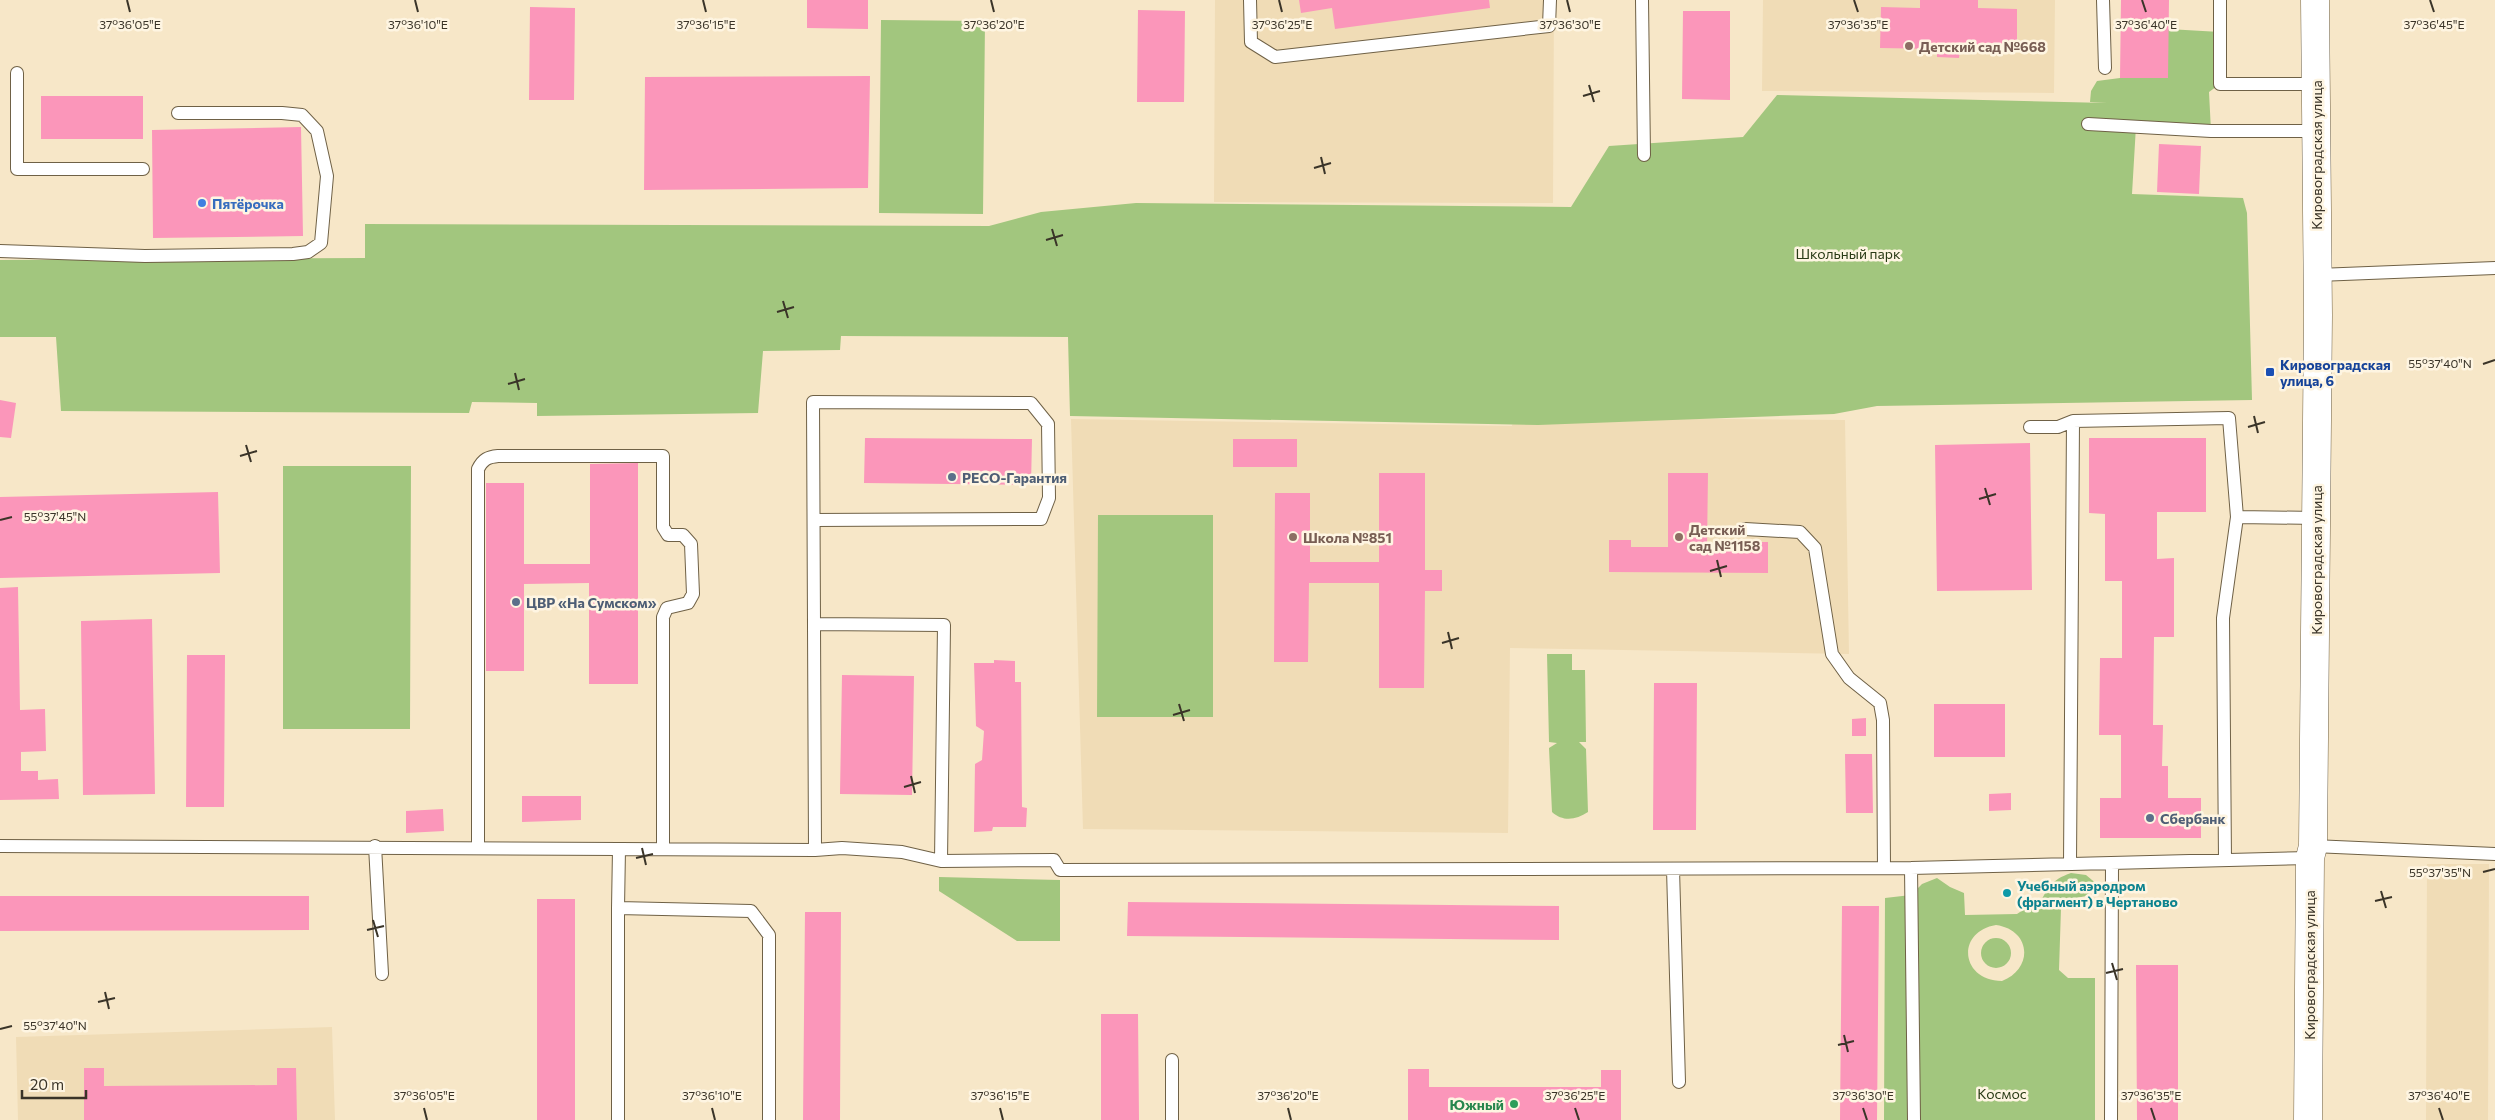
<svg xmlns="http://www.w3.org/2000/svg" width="2495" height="1120" viewBox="0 0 2495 1120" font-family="Commissioner,sans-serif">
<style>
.built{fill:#f0dcb6}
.green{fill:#a2c67e;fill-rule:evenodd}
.building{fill:#fb96ba}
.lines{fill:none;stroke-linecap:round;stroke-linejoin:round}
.service-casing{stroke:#6f6146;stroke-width:14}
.tertiary-casing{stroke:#6f6146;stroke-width:29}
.service{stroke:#fff;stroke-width:12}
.tertiary{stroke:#fff;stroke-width:28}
.ticks{fill:none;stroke:#3a3428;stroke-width:2}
.education-dot{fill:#8d6e63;stroke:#fef5e2;stroke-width:2}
.shop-dot{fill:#3f7fe0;stroke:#fef5e2;stroke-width:2}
.transit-dot{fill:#1a4fb4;stroke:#fef5e2;stroke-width:2}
.service-dot{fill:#5c6f8a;stroke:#fef5e2;stroke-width:2}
.culture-dot{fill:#0f9aa8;stroke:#fef5e2;stroke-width:2}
.leisure-dot{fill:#2e9e5b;stroke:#fef5e2;stroke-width:2}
.labels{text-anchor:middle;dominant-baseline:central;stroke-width:5;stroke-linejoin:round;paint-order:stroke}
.education-label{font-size:14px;font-weight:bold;fill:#785e54;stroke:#fef5e2;text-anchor:start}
.street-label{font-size:14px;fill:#3a3428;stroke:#fef5e2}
.shop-label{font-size:14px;font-weight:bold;fill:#366cbe;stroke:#fef5e2;text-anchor:start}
.park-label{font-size:14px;fill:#2a3b16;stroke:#fef5e2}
.transit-label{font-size:14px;font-weight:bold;fill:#164399;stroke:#fef5e2;text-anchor:start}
.service-label{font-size:14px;font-weight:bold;fill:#4e5e75;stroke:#fef5e2;text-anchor:start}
.culture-label{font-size:14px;font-weight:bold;fill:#0d838f;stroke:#fef5e2;text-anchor:start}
.leisure-label{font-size:14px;font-weight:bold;fill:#27864d;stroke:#fef5e2;text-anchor:end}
.ticks-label{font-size:12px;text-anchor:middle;fill:#3a3428;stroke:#fef5e2;stroke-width:5;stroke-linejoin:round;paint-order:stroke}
</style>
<rect width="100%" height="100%" fill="#f7e7c8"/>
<path class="built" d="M 1215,0 L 1554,0 L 1553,203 L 1214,202 Z
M 1763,0 L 2055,0 L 2054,93 L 1762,91 Z
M 1513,417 L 1845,420 L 1849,654 L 1510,648 L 1508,833 L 1083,829 L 1071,419 L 1512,426 Z
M 2427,864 L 2489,864 L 2488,1120 L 2426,1120 Z
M 332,1027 L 335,1120 L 18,1120 L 16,1037 Z"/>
<path class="green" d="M 881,20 L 985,21 L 983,214 L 879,213 Z
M 2168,29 L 2220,32 L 2220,84 L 2209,92 L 2211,131 L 2136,126 L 2132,194 L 2243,198 L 2247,213 L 2252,400 L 1877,406 L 1834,414 L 1538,425 L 1070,416 L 1068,337 L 841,336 L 840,350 L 763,351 L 758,413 L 537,416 L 537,403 L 472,402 L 469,413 L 61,411 L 56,337 L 0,337 L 0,260 L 365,258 L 365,224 L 989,226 L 1041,212 L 1136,203 L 1571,207 L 1609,146 L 1743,137 L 1777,95 L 2107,103 L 2090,102 L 2091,91 L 2097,81 L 2120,78 L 2168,78 Z
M 283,466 L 411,466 L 410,729 L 283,729 Z
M 1098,515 L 1213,515 L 1213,717 L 1097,717 Z
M 1547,654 L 1572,654 L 1572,670 L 1585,670 L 1586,742 L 1579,742 L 1586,749 L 1588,812 C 1576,820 1563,822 1552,812 L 1549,748 L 1557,743 L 1549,742 Z
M 2071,873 L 2086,875 L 2098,885 L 2086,896 L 2067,900 L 2061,908 L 2059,970 L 2068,978 L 2095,978 L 2095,1120 L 1884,1120 L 1885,898 L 1911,895 L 1922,884 L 1937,878 L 1950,887 L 1964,893 L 1965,915 L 2017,914 L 2023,910 L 2039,906 C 2047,888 2051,880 2071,873 ZM 1996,925 C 2031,930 2034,968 2002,981 C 1961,981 1955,932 1996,925 Z
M 939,877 L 1060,880 L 1060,941 L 1017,941 L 939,891 Z
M1981 953a15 15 0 1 1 30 0a15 15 0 1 1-30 0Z"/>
<path class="building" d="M 807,0 L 868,0 L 868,29 L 807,28 Z
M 1299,0 L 1489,0 L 1490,8 L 1335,29 L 1332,8 L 1301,13 Z
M 1920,0 L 1978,0 L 1978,8 L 2017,9 L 2017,49 L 1960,49 L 1959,58 L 1937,57 L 1937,49 L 1880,48 L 1881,7 L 1920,8 Z
M 2121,0 L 2169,0 L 2168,78 L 2120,78 Z
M 530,7 L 575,8 L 574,100 L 529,100 Z
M 1138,10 L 1185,11 L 1184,102 L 1137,102 Z
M 1683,11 L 1730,11 L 1730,100 L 1682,99 Z
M 870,76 L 868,188 L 644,190 L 645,77 Z
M 41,96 L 143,96 L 143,139 L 41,139 Z
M 301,127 L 303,236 L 153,238 L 152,130 Z
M 2159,144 L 2201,146 L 2199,194 L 2157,192 Z
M 0,400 L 16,403 L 11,438 L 0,437 Z
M 865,438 L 1032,439 L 1031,485 L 864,483 Z
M 2089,438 L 2206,438 L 2206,512 L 2157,512 L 2157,559 L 2174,558 L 2174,637 L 2154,637 L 2153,725 L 2163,725 L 2162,766 L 2168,766 L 2168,798 L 2201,798 L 2201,838 L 2100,838 L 2100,798 L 2121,798 L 2121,735 L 2099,735 L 2100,658 L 2122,658 L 2122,581 L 2105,581 L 2105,514 L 2089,513 Z
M 1233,439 L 1297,439 L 1297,467 L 1233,467 Z
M 2030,443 L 2032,590 L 1937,591 L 1935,445 Z
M 638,463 L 638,684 L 589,684 L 589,583 L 524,584 L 524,671 L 486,671 L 486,483 L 524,483 L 524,564 L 590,564 L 590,464 Z
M 1379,473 L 1425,473 L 1425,570 L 1442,570 L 1442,591 L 1425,591 L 1424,688 L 1379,688 L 1379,583 L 1309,583 L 1308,662 L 1274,662 L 1275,493 L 1310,493 L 1310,562 L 1379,562 Z
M 1668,473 L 1708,473 L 1707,548 L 1746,549 L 1746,542 L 1768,542 L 1768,573 L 1609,572 L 1609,540 L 1631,540 L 1631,547 L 1668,547 Z
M 218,492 L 220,573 L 0,578 L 0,497 Z
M 18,587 L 20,710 L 45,709 L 46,751 L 21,752 L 21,771 L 38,771 L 38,780 L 58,779 L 59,799 L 0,800 L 0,588 Z
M 152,619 L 155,794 L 83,795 L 81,621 Z
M 187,655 L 225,655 L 224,807 L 186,807 Z
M 994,660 L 1015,661 L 1015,682 L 1021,682 L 1022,807 L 1027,808 L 1026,827 L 993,827 L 992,831 L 974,832 L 975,764 L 982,760 L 984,731 L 976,726 L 974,663 L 994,663 Z
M 842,675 L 914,676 L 912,795 L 840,794 Z
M 1654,683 L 1697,683 L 1696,830 L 1653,830 Z
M 1934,704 L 2005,704 L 2005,757 L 1934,757 Z
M 1866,718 L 1866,736 L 1852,736 L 1852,719 Z
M 1845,754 L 1872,754 L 1873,813 L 1846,813 Z
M 2011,793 L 2011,810 L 1989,811 L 1989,794 Z
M 522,796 L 581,796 L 581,820 L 522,822 Z
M 443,809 L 444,831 L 406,833 L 406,811 Z
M 0,896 L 309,896 L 309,930 L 0,931 Z
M 537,899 L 575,899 L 575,1120 L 537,1120 Z
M 1128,902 L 1559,906 L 1559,940 L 1127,936 Z
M 1842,906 L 1879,906 L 1877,1120 L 1840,1120 Z
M 805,912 L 841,912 L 840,1120 L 803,1120 Z
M 2136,965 L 2178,965 L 2178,1120 L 2137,1120 Z
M 1101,1014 L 1138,1014 L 1139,1120 L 1101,1120 Z
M 84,1068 L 104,1068 L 104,1086 L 277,1085 L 277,1068 L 296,1068 L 297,1120 L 84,1120 Z
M 1408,1069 L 1429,1069 L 1429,1087 L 1601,1087 L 1601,1070 L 1621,1070 L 1621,1120 L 1408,1120 Z"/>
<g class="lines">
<defs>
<path id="service" d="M 1250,0 L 1251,42 L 1275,57 L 1549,26 L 1550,0
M 1642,0 L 1644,155
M 2103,0 L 2105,68
M 2220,0 L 2220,84 L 2316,84
M 17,73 L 17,169 L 143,169
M 2088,124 L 2211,131 L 2316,131
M 0,251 L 145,256 L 293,254 L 308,252 L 321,243 L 327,176 L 317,131 L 302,115 L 282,113 L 178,113
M 2318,275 L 2495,268
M 2030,427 L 2058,427 L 2073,421 L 2229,418 L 2237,517 L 2223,618 L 2225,860
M 2237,517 L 2317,518
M 814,520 L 1041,519 L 1049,498 L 1048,424 L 1031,403 L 813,402 L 815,850
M 1745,529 L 1800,532 L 1815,548 L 1832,654 L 1849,678 L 1880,703 L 1883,720 L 1884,867
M 815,624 L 944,625 L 941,861
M 0,846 L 619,849 L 618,908 L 751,911 L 769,935 L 769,1120
M 375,846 L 382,974
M 2313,846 L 2495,854
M 478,847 L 478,469 C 483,459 488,457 498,456 L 663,456 L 663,527 L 668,535 L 683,535 L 691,544 L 693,594 L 688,603 L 667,608 L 663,617 L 663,848
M 619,849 L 815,850 L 842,848 L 902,852 L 941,861 L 1054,860 L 1060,870 L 1911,868 L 2310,858
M 2070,864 L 2073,421
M 1911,868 L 1914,1120
M 1673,869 L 1679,1082
M 618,908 L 618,1120
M 1172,1120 L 1172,1060
M 2111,1120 L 2112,864"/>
<path id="tertiary" d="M 2308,1120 L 2310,858 L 2313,846 L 2318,315 L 2315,0"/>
</defs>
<use href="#service" class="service-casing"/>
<use href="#tertiary" class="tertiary-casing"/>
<use href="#service" class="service"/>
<use href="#tertiary" class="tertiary"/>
</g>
<path class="ticks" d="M 127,0 L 130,12M 415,0 L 418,12M 703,0 L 706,12M 991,0 L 994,12M 1279,0 L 1282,12M 1567,0 L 1570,12M 1854,0 L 1858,12M 2142,0 L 2146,12M 2430,0 L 2434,12M 1589,85 L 1594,102M 1583,96 L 1600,91M 1321,157 L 1325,174M 1314,168 L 1331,163M 1052,229 L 1057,246M 1046,240 L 1063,235M 783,301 L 788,318M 777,312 L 794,307M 2483,364 L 2495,360M 515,373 L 519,390M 508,384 L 525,379M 2254,416 L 2258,433M 2248,427 L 2265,422M 246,445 L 251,462M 240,456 L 257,451M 1985,488 L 1990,505M 1979,499 L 1996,494M 0,520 L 12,517M 1717,560 L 1721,577M 1710,571 L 1727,566M 1448,632 L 1452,649M 1442,643 L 1459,638M 1179,704 L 1184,721M 1173,715 L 1190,710M 911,776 L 915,793M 904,787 L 921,782M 642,848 L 646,865M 636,858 L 653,854M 2483,872 L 2495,869M 2381,891 L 2386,908M 2375,901 L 2392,897M 373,920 L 378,937M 367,930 L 384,926M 2112,963 L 2117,980M 2106,973 L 2123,969M 105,992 L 109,1009M 98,1002 L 115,998M 0,1029 L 12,1026M 1844,1035 L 1848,1052M 1838,1045 L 1854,1041M 424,1108 L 427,1120M 712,1108 L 715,1120M 1000,1108 L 1003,1120M 1288,1108 L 1291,1120M 1575,1108 L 1579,1120M 1863,1108 L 1867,1120M 2151,1108 L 2155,1120M 2439,1108 L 2443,1120"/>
<g class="education-dot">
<circle cx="1909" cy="46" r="5"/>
<circle cx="1293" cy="537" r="5"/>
<circle cx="1679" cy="537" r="5"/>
</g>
<circle class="shop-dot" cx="202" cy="203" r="5"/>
<rect class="transit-dot" x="2265" y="367" width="10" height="10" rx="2.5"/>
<g class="service-dot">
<circle cx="952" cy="477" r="5"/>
<circle cx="516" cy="602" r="5"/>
<circle cx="2150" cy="818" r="5"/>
</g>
<circle class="culture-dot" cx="2007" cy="893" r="5"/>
<circle class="leisure-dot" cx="1514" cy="1104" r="5"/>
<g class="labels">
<g class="education-label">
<text x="1919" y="46">Детский сад №668</text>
<text x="1689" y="529">Детский<tspan x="1689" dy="16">сад №1158</tspan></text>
<text x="1303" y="537">Школа №851</text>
</g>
<g class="street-label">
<text transform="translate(2316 155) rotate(-90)">Кировоградская улица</text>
<text transform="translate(2316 560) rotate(-90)">Кировоградская улица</text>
<text transform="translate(2309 965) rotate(-90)">Кировоградская улица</text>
</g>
<g class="shop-label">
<text x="212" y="203">Пятёрочка</text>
</g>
<g class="park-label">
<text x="1848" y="253">Школьный парк</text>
<text x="2002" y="1093">Космос</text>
</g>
<g class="transit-label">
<text x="2280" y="364">Кировоградская<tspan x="2280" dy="16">улица, 6</tspan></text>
</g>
<g class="service-label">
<text x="962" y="477">РЕСО-Гарантия</text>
<text x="526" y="602">ЦВР «На Сумском»</text>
<text x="2160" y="818">Сбербанк</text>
</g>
<g class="culture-label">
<text x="2017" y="885">Учебный аэродром<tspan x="2017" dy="16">(фрагмент) в Чертаново</tspan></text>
</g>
<g class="leisure-label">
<text x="1504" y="1104">Южный</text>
</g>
</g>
<g class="ticks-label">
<text x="130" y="29">37°36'05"E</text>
<text x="418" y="29">37°36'10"E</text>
<text x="994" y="29">37°36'20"E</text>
<text x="1282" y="29">37°36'25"E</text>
<text x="1570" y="29">37°36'30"E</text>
<text x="2146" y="29">37°36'40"E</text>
<text x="2434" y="29">37°36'45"E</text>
<text x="706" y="29">37°36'15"E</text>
<text x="1858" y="29">37°36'35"E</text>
<text x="2440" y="368">55°37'40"N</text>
<text x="55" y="521">55°37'45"N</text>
<text x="2440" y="877">55°37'35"N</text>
<text x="55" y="1030">55°37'40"N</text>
<text x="424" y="1100">37°36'05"E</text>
<text x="712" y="1100">37°36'10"E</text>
<text x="1000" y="1100">37°36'15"E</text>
<text x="1288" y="1100">37°36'20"E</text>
<text x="1575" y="1100">37°36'25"E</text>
<text x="1863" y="1100">37°36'30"E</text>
<text x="2151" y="1100">37°36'35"E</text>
<text x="2439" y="1100">37°36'40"E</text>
</g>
<path d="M22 1090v8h64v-8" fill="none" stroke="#3a3428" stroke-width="2.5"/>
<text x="30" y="1090" font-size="15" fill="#3a3428" stroke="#fef5e2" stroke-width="4" paint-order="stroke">20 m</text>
</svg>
